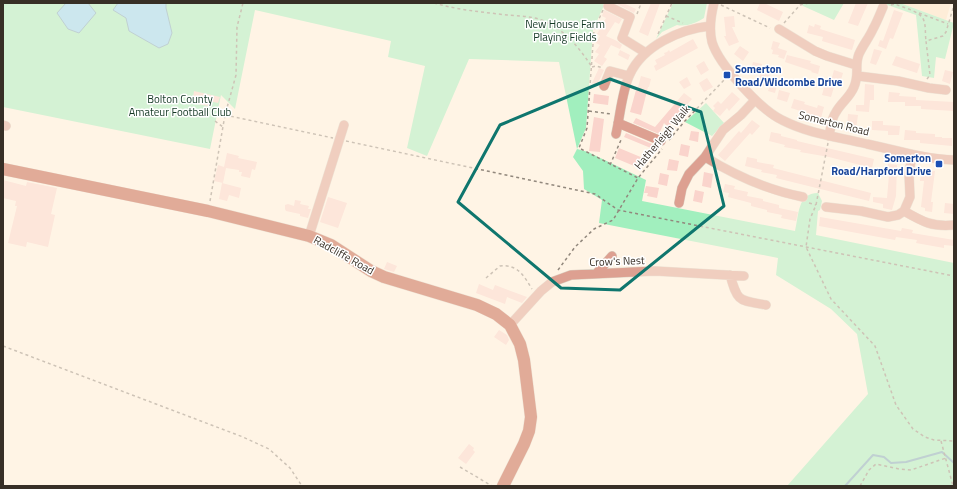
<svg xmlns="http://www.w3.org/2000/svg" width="957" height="489" viewBox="0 0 957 489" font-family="'Titillium Web',sans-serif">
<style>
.built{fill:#fde5c7}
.green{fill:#a1efbe}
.water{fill:#8ed7f9;stroke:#74a5ba}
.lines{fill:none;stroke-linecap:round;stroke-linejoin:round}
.stream{stroke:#74a5ba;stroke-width:2}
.building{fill:#fad4cc}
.minor-casing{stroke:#dbd1c3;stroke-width:10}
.major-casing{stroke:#dbd1c3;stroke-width:13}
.path{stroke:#92887d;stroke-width:1.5;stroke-dasharray:3 3;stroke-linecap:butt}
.minor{stroke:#dda091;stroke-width:9}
.major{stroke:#bd523a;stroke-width:12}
.marked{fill:none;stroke:#0f766e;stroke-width:3;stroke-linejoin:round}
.transit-dot{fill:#1a4fb4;stroke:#fff;stroke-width:1.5}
.labels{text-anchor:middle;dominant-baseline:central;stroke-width:3;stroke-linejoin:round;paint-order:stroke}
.park-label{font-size:11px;fill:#143824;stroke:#fff}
.transit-label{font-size:11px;font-weight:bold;fill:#164399;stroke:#fff;text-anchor:start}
.street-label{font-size:11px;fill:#372f26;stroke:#fff}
</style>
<rect width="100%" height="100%" fill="#fff4e5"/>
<path class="built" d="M 900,3 L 951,3 L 946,20 Z"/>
<path class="green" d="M 3,3 L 605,3 L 593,30 L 586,128 L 577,149 L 588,152 L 646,180 L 642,201 L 795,231 C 799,216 797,193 818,193 L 822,201 L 820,210 L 818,211 L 816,235 L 954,263 L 954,486 L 787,486 L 868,394 L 857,334 L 831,309 L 776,275 L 778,258 L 599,223 L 602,200 L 584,189 L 583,171 L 573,157 L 577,149 L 559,62 L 469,59 L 427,156 L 407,148 L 425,66 L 388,57 L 391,41 L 255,10 L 235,109 L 221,95 L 210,149 L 3,107 Z
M 673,3 L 707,3 L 704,18 C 696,23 686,27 677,25 L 662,32 L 656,39 Z
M 801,3 L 844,3 L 834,20 L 803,6 Z
M 882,3 L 900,3 L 954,23 L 945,59 L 936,57 L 934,78 L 922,76 L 916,15 Z
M 706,103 L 724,123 L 712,136 L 685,122 Z"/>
<path class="water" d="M 66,3 L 88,3 L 96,13 L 79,33 L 68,29 L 57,13 Z
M 118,3 L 166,3 L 166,8 L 172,33 L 168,44 L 159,48 L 129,31 L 126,18 L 113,10 Z"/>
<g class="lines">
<path class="stream" d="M 845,486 L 873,455 L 884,457 L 891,463 L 906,462 L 942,452 L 954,463"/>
</g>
<path class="building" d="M 615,3 L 623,3 L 636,9 L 634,13 Z
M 651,3 L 660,3 L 648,36 L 639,32 Z
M 760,3 L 764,3 L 783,12 L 779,21 L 757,10 Z
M 856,3 L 868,3 L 858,26 L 848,23 Z
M 604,10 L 622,19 L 619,24 L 615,22 L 606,36 L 617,41 L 622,45 L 620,49 L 611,45 L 604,57 L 607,59 L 602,66 L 594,61 L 599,54 L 595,52 L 600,45 L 596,43 L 600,36 L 597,34 L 606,18 L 602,16 Z
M 894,10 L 903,13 L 893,39 L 890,38 L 886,49 L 878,46 L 880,40 L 883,41 Z
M 734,16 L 735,27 L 732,27 L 739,42 L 729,46 L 724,36 L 726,36 L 724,17 Z
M 815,24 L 821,26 L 820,29 L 855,40 L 852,50 L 822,41 L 823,37 L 807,33 L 809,25 L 814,27 Z
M 693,39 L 698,48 L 656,71 L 654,66 L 657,64 L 655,60 L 665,55 L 664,53 L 667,52 L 669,50 L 670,52 Z
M 773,41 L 780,43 L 778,48 L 787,51 L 784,59 L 778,57 L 779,55 L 772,54 L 773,50 L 771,49 Z
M 740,46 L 749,52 L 743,61 L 734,54 Z
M 874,49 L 882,51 L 876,65 L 870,63 Z
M 620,50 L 630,55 L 628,60 L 618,55 Z
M 787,55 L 811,61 L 810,63 L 820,66 L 818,74 L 811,72 L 812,71 L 785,62 Z
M 896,56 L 920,64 L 917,73 L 892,65 Z
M 704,61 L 709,70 L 701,75 L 696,66 Z
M 753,62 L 762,64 L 760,72 L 751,69 Z
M 599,68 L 604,70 L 597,85 L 592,83 Z
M 834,70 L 843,73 L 840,83 L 831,81 Z
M 945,70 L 953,72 L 950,84 L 942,81 Z
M 761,72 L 770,74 L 766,86 L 758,83 Z
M 641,76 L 651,79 L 649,87 L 648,87 L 641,115 L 630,112 L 636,90 L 637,91 Z
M 687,77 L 691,85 L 684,89 L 679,82 Z
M 707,78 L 713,87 L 704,92 L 699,83 Z
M 771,83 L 777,85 L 775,93 L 768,91 Z
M 825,84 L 834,87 L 831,97 L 822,95 Z
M 865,84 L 874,85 L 874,100 L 870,100 L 869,112 L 856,111 L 856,105 L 864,105 Z
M 779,90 L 790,93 L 787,102 L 777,99 Z
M 194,91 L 220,97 L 218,103 L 209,101 L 208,106 L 192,103 Z
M 732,92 L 740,99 L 729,111 L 727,108 L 720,116 L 713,111 L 715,108 L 713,106 L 718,101 L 721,104 Z
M 889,92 L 900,93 L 899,96 L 916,97 L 916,100 L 954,102 L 954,111 L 921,109 L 921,106 L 905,106 L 905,102 L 888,102 Z
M 684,93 L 692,99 L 668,127 L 664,123 L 659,134 L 633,123 L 636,118 L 655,127 Z
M 594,94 L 609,96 L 608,105 L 593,103 Z
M 794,99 L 805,102 L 804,104 L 817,108 L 818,105 L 824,107 L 821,118 L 807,114 L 807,113 L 791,108 Z
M 848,114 L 858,115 L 856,129 L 847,128 Z
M 594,117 L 604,119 L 600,152 L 589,151 Z
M 752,120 L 760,126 L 752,135 L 750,133 L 725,161 L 718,155 L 739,131 L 741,133 Z
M 872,121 L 883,121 L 883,125 L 900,126 L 899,135 L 888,135 L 888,131 L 872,130 Z
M 905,130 L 916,131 L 916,133 L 935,134 L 935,137 L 942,137 L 942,138 L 952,138 L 952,146 L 920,143 L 920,140 L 904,140 Z
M 691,131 L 699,132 L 698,142 L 689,140 Z
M 771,132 L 781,134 L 781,136 L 797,140 L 797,141 L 874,159 L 872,168 L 829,157 L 800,152 L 801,150 L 784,147 L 785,145 L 769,141 Z
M 626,133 L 659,147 L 658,151 L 624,137 Z
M 681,144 L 690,146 L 688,157 L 679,155 Z
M 619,148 L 643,158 L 639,168 L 615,158 Z
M 227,153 L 239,156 L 238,158 L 257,162 L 255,170 L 252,169 L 250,178 L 241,176 L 242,172 L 239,172 L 239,170 L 226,168 L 223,183 L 214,181 L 218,165 L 224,167 Z
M 747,157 L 757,159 L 757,162 L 774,165 L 773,168 L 871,193 L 869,201 L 776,178 L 777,175 L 761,172 L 762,170 L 745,166 Z
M 669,159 L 679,161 L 677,171 L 667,170 Z
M 888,164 L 897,165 L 896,196 L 892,210 L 883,208 L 883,204 L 873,202 L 873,197 L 887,198 L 889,175 L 887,175 Z
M 921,170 L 935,171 L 931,202 L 933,202 L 932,212 L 925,211 L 925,208 L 921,207 L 924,181 L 920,181 Z
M 704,172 L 713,174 L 711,188 L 702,186 Z
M 660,173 L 669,175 L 667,186 L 658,184 Z
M 3,180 L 26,186 L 27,182 L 57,188 L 51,214 L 55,215 L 48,247 L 27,242 L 26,247 L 8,243 L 17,206 L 15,206 L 16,201 L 3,198 Z
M 222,183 L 241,188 L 239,198 L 229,195 L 227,201 L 219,199 Z
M 725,184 L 735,186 L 734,189 L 748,192 L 747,196 L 763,199 L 763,201 L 779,205 L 779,208 L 798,212 L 796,221 L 781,218 L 782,215 L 767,212 L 767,210 L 751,206 L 751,203 L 728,197 L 729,193 L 723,192 Z
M 646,186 L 659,188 L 657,198 L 647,196 L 648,193 L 644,193 Z
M 695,190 L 704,192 L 702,203 L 693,201 Z
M 328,197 L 347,203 L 338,228 L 320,222 Z
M 295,200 L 301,201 L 300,204 L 309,206 L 308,209 L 311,209 L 308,218 L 300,216 L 300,214 L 286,211 L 285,209 L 285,205 L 288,204 L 294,206 Z
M 945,203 L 954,204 L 954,214 L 944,213 Z
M 820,217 L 901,231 L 902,228 L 913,230 L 912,233 L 954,240 L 954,246 L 944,245 L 944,248 L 916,243 L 917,240 L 896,237 L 895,240 L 819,226 Z
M 387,262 L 397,266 L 394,272 L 384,269 Z
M 479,284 L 493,290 L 495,285 L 527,297 L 522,303 L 507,297 L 505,304 L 476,293 Z
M 499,330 L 507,335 L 509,340 L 506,345 L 494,337 Z
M 469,444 L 474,448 L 473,450 L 475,452 L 466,464 L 458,458 Z"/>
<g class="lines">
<defs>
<path id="minor" d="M 714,3 C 711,15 709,30 712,42 C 719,65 761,110 782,120 C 809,134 839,137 867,144 C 896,150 924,159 954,160
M 608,6 L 630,17 L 622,38 L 646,53
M 779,29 L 815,51 L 827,56 L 856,65
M 858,76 L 898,81 L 929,88 L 946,90
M 604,86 L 610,71 L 629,76
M 618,123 L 661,141
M 3,125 L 6,126
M 616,134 C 620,117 622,90 630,74 C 643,46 680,29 710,26
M 829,136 C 831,127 831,119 836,112 C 841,103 850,97 854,87 C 860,73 854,66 859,54 C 863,45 869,38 873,29 C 877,22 880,14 883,7
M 705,157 C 736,176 767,190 803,197
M 679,203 L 682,188 L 689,174 L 705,157 L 723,130 L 741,115 L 755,100
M 826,207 L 861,211 L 888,217 L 898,215 L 904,211 L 910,197 L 909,174 L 912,155
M 904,211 C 923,222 932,227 954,225
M 309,236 L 344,125
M 596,274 L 612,256
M 730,275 C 738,303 739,300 766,305
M 510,325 L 541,291 L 552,282 L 571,275 L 655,271 L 744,276"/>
<path id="major" d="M 3,169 L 208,211 L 309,236 L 331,245 L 371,271 L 384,277 L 477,305 L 496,314 L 510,325 L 520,344 L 524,360 L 531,417 L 529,431 L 524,444 L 503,486"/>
</defs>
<use href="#minor" class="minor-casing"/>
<use href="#major" class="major-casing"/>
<path class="path" d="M 434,3 C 458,10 482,12 507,15 C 519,16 535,16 546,22 C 566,31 580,49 592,67
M 721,5 L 770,28
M 891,5 L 895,4 C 904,8 921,11 924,21 C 926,27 925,34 926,41
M 603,10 L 594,30 L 587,128 L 579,148 L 638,178
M 919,13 L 948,24
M 637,14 L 640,6 L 638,3
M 666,16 L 683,23
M 784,23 L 800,5 L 809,3
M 658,34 L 672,3
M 592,67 L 596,66 L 603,68
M 927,79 L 930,75 L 926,41 L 943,36 L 946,32 L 954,5
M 589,111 L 611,114
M 225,115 L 333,138
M 215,121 L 223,127
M 669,140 L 684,122 L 726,78
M 346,141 L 595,194 L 618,210 L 954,276
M 828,143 L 816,205 L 810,219 L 806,247 L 831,299 L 875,346 L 896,405 L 913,429 L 925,437 L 934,440 L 954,441
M 610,165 L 621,140
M 210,201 L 225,115 L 236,75 L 237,27 L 243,3
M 809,203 L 816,205
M 558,270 L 575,247 L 594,229 L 613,220 L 638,178 L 662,149
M 486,278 L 500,266 C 518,264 524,276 532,289
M 3,346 L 243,437 L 269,449 L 290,468 L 302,486
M 941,441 L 953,486
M 460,467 L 492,486
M 860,486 L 869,470 L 876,464 L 899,469 L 911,470 L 946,458"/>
<use href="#minor" class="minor"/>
<use href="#major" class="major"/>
</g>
<path d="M0 0H957V489H0ZM 610,79 L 701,112 L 724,206 L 620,290 L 561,288 L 458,202 L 500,125 Z" fill="#fff4e5" fill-opacity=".55" fill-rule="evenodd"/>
<path class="marked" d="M 610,79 L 701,112 L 724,206 L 620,290 L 561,288 L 458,202 L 500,125 Z"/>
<g class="transit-dot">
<rect x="723" y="71" width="8" height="8" rx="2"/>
<rect x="935" y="160" width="8" height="8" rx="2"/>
</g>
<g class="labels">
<g class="park-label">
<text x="565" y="24">New House Farm<tspan x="565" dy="13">Playing Fields</tspan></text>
<text x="180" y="99">Bolton County<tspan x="180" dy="13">Amateur Football Club</tspan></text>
</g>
<g class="transit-label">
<text x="735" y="69">Somerton<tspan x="735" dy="13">Road/Widcombe Drive</tspan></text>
<text x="931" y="158" text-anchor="end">Somerton<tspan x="931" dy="13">Road/Harpford Drive</tspan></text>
</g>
<g class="street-label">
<text transform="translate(834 123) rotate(14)">Somerton Road</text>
<text transform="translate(662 137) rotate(-50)">Hatherleigh Walk</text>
<text transform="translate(344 255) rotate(29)">Radcliffe Road</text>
<text transform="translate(617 261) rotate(-2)">Crow's Nest</text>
</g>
</g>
<rect width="957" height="489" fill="none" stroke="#372f26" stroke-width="8"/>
</svg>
